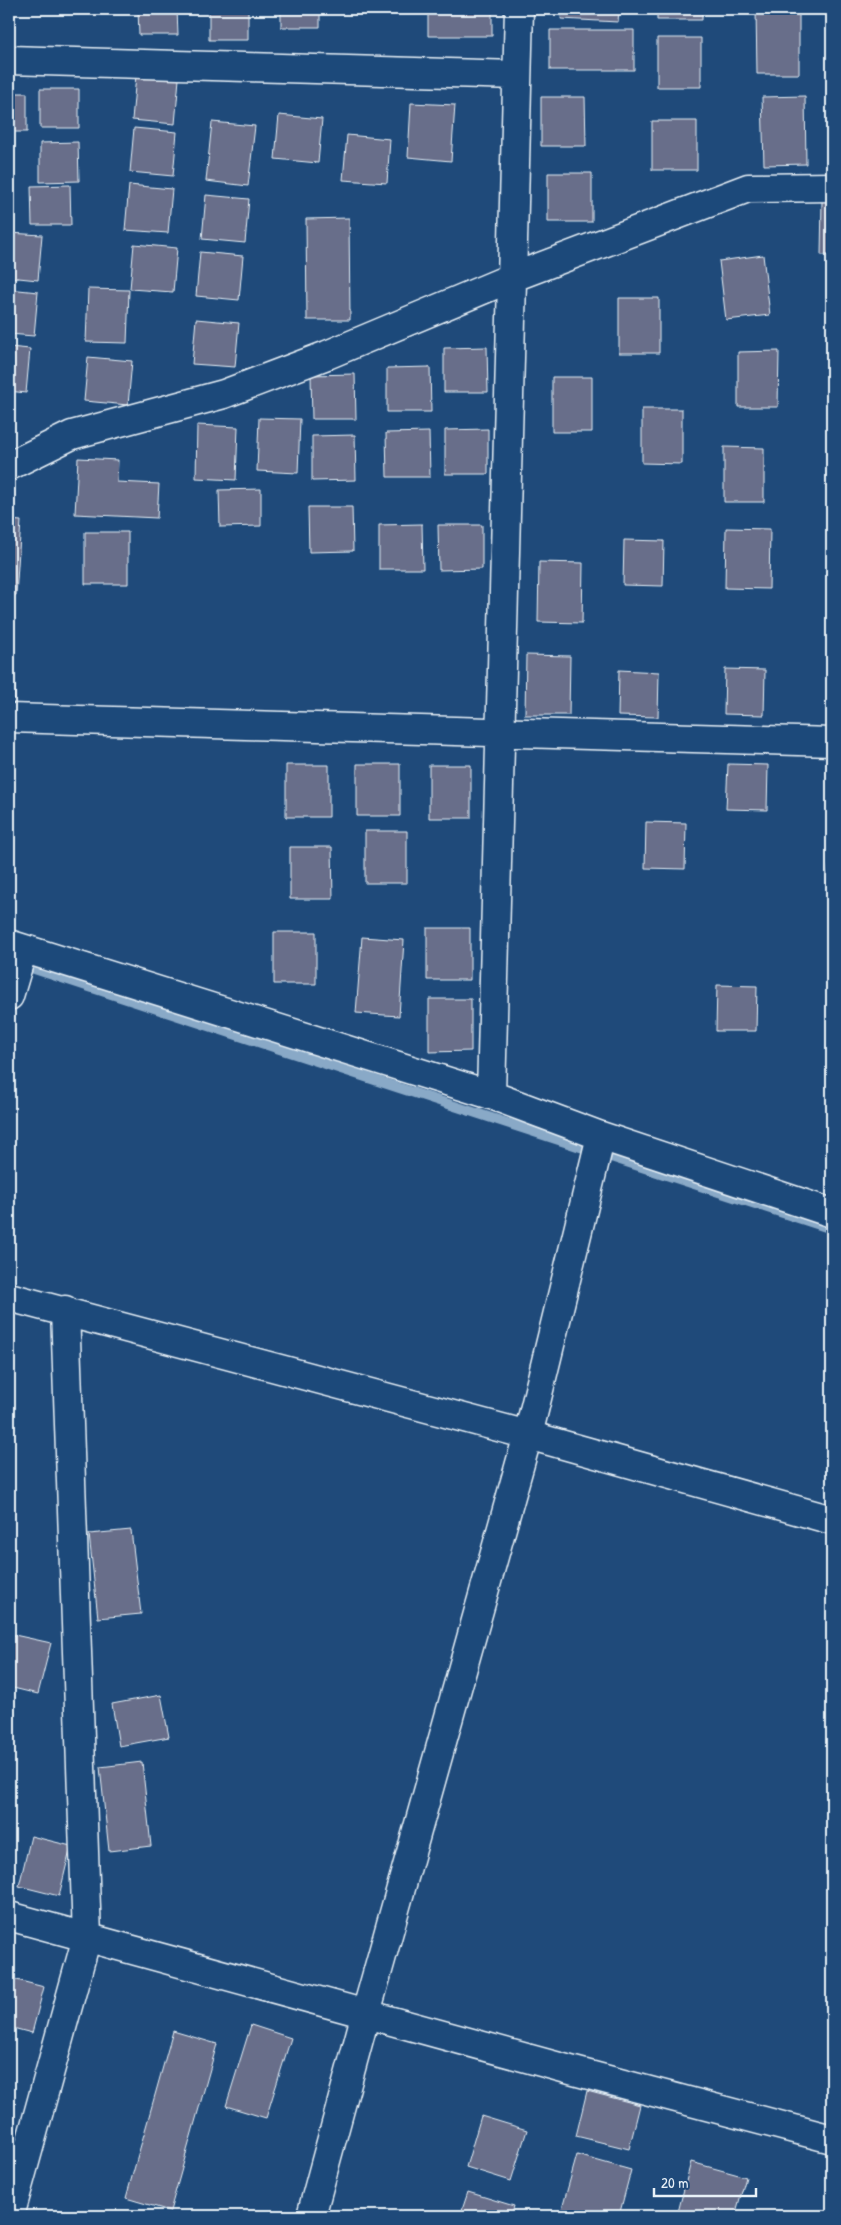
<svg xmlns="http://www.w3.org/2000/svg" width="841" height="2225" viewBox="0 0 841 2225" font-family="'Patrick Hand',sans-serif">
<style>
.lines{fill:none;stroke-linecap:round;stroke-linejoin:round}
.stream{stroke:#89a9c7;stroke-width:10}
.building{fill:#676e8a;stroke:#e8f1f8}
.street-casing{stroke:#e8f1f8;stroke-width:31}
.street{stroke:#1f4a7a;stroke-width:28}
</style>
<rect width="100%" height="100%" fill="#1f4a7a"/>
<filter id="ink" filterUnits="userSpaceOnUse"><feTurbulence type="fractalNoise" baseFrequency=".02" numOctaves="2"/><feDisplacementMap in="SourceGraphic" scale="10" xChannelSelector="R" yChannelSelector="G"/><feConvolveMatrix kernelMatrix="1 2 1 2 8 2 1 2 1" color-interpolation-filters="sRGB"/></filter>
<g filter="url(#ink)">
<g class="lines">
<path class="stream" d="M 19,964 L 832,1229"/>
</g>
<path class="building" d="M 138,9 L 177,9 L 178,35 L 139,35 Z
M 209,9 L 248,9 L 248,40 L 209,40 Z
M 281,9 L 320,9 L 320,27 L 281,27 Z
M 428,9 L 492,9 L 492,36 L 428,36 Z
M 562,9 L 619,9 L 618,22 L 561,19 Z
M 657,9 L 702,9 L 702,20 L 657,20 Z
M 756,9 L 799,9 L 799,74 L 757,74 Z
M 550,30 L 634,30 L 634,70 L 550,70 Z
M 657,38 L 701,38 L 701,87 L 657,87 Z
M 136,75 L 179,79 L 175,124 L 132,120 Z
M 40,89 L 79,89 L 79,128 L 40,128 Z
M 9,93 L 27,93 L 27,132 L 9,132 Z
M 805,96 L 806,164 L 764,165 L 762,97 Z
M 541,97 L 585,97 L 586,146 L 541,146 Z
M 411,103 L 455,105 L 451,161 L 408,157 Z
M 279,115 L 322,119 L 318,163 L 275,159 Z
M 652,121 L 697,121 L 697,170 L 652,170 Z
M 212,122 L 255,126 L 248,186 L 206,181 Z
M 134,128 L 177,132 L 173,176 L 130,172 Z
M 347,135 L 390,139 L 387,183 L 343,180 Z
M 78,142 L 79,181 L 40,182 L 40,143 Z
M 548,173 L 592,173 L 592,222 L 548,222 Z
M 70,185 L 71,225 L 32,225 L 31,186 Z
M 129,185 L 172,189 L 168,233 L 125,230 Z
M 206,195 L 249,199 L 245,243 L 202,239 Z
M 822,200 L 832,200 L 832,255 L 821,255 Z
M 349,218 L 350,320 L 307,320 L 306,219 Z
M 9,233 L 42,235 L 38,280 L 9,277 Z
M 134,244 L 177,248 L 173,292 L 130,289 Z
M 200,252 L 243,256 L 239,300 L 196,296 Z
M 763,255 L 770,315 L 726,320 L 719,261 Z
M 9,289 L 38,292 L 34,336 L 9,334 Z
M 88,289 L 129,290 L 127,343 L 86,342 Z
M 619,298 L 659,298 L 659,353 L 619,353 Z
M 196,319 L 239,323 L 235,367 L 192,364 Z
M 9,347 L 30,349 L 26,393 L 9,391 Z
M 487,347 L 488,392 L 444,392 L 444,348 Z
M 779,351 L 778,407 L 738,407 L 738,352 Z
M 88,357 L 132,361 L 128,405 L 84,401 Z
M 430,367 L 431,412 L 387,412 L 387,368 Z
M 355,374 L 356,419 L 312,419 L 311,375 Z
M 552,377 L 592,377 L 592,432 L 552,432 Z
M 642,409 L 682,409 L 682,464 L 642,463 Z
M 259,418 L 300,419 L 298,473 L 257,471 Z
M 197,425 L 238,427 L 236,480 L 196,478 Z
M 488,429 L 488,474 L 445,474 L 445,430 Z
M 429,432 L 430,477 L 387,477 L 386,433 Z
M 355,435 L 356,480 L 312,481 L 312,436 Z
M 724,447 L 764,448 L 764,502 L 724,502 Z
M 78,458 L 118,460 L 117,482 L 159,484 L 157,518 L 75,514 Z
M 261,489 L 261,526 L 220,527 L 219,490 Z
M 308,507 L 352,507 L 353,551 L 309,552 Z
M 9,520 L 21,521 L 16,595 L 9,596 Z
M 422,524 L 423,569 L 379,569 L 379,525 Z
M 438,525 L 482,525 L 482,569 L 439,570 Z
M 726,528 L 770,529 L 769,589 L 725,588 Z
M 85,532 L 128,532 L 128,584 L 85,584 Z
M 624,540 L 664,541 L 663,586 L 623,585 Z
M 539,562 L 583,563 L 582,623 L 538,622 Z
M 9,618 L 14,618 L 15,699 L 9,700 Z
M 526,655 L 570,656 L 569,715 L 525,715 Z
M 725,669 L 765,670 L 764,715 L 724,714 Z
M 619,670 L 659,672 L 658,717 L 618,716 Z
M 357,764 L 400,764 L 400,816 L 357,816 Z
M 728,764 L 768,765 L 767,810 L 726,809 Z
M 286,765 L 329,765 L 329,817 L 286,817 Z
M 429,765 L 471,765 L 471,818 L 429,818 Z
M 646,822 L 686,823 L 685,869 L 645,868 Z
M 365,831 L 407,831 L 407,883 L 365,883 Z
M 832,845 L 832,885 L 827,884 Z
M 290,847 L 332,847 L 333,899 L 290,899 Z
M 427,928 L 470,928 L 470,980 L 427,980 Z
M 274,932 L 316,932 L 316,984 L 274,984 Z
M 362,937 L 404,940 L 399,1016 L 356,1013 Z
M 717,985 L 757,986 L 756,1031 L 716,1031 Z
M 429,999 L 471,999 L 471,1051 L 429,1052 Z
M 131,1530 L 141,1614 L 98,1618 L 89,1534 Z
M 10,1634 L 51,1643 L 38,1694 L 9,1687 Z
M 161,1695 L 169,1737 L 119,1746 L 112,1704 Z
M 142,1762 L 151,1846 L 109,1851 L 100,1767 Z
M 31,1836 L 71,1846 L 59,1896 L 19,1886 Z
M 9,1978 L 44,1987 L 32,2033 L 9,2027 Z
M 251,2025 L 291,2038 L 266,2118 L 226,2106 Z
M 173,2031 L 217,2044 L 170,2211 L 126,2198 Z
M 587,2091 L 640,2105 L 629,2149 L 576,2136 Z
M 481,2116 L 527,2130 L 511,2181 L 466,2167 Z
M 577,2155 L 631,2170 L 619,2216 L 560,2216 Z
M 691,2162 L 746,2177 L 735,2216 L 677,2216 Z
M 468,2192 L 514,2206 L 511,2216 L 460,2216 Z"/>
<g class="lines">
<defs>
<path id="street" d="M 9,60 L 517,75
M 9,466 L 72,435 L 224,394 L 327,355 L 511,278 L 748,188 L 832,187
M 9,718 L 832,742
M 9,944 L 491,1095 L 601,1136 L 832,1213
M 9,996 L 23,949
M 491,1095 L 519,9
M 9,1297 L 528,1435 L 832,1520
M 9,1916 L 574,2071 L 832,2139
M 10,2216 L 87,1937 L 65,1310
M 311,2216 L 366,2013 L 528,1435 L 601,1136"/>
</defs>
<use href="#street" class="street-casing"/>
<use href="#street" class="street"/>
</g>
</g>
<rect width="841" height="2225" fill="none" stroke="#1f4a7a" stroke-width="30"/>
<rect x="15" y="15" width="811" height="2195" fill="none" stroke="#e8f1f8" stroke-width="2" filter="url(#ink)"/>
<path d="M654 2188v8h102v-8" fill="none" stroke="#e8f1f8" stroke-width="2.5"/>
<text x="661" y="2188" font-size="15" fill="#e8f1f8" stroke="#1f4a7a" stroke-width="4" paint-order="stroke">20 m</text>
</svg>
